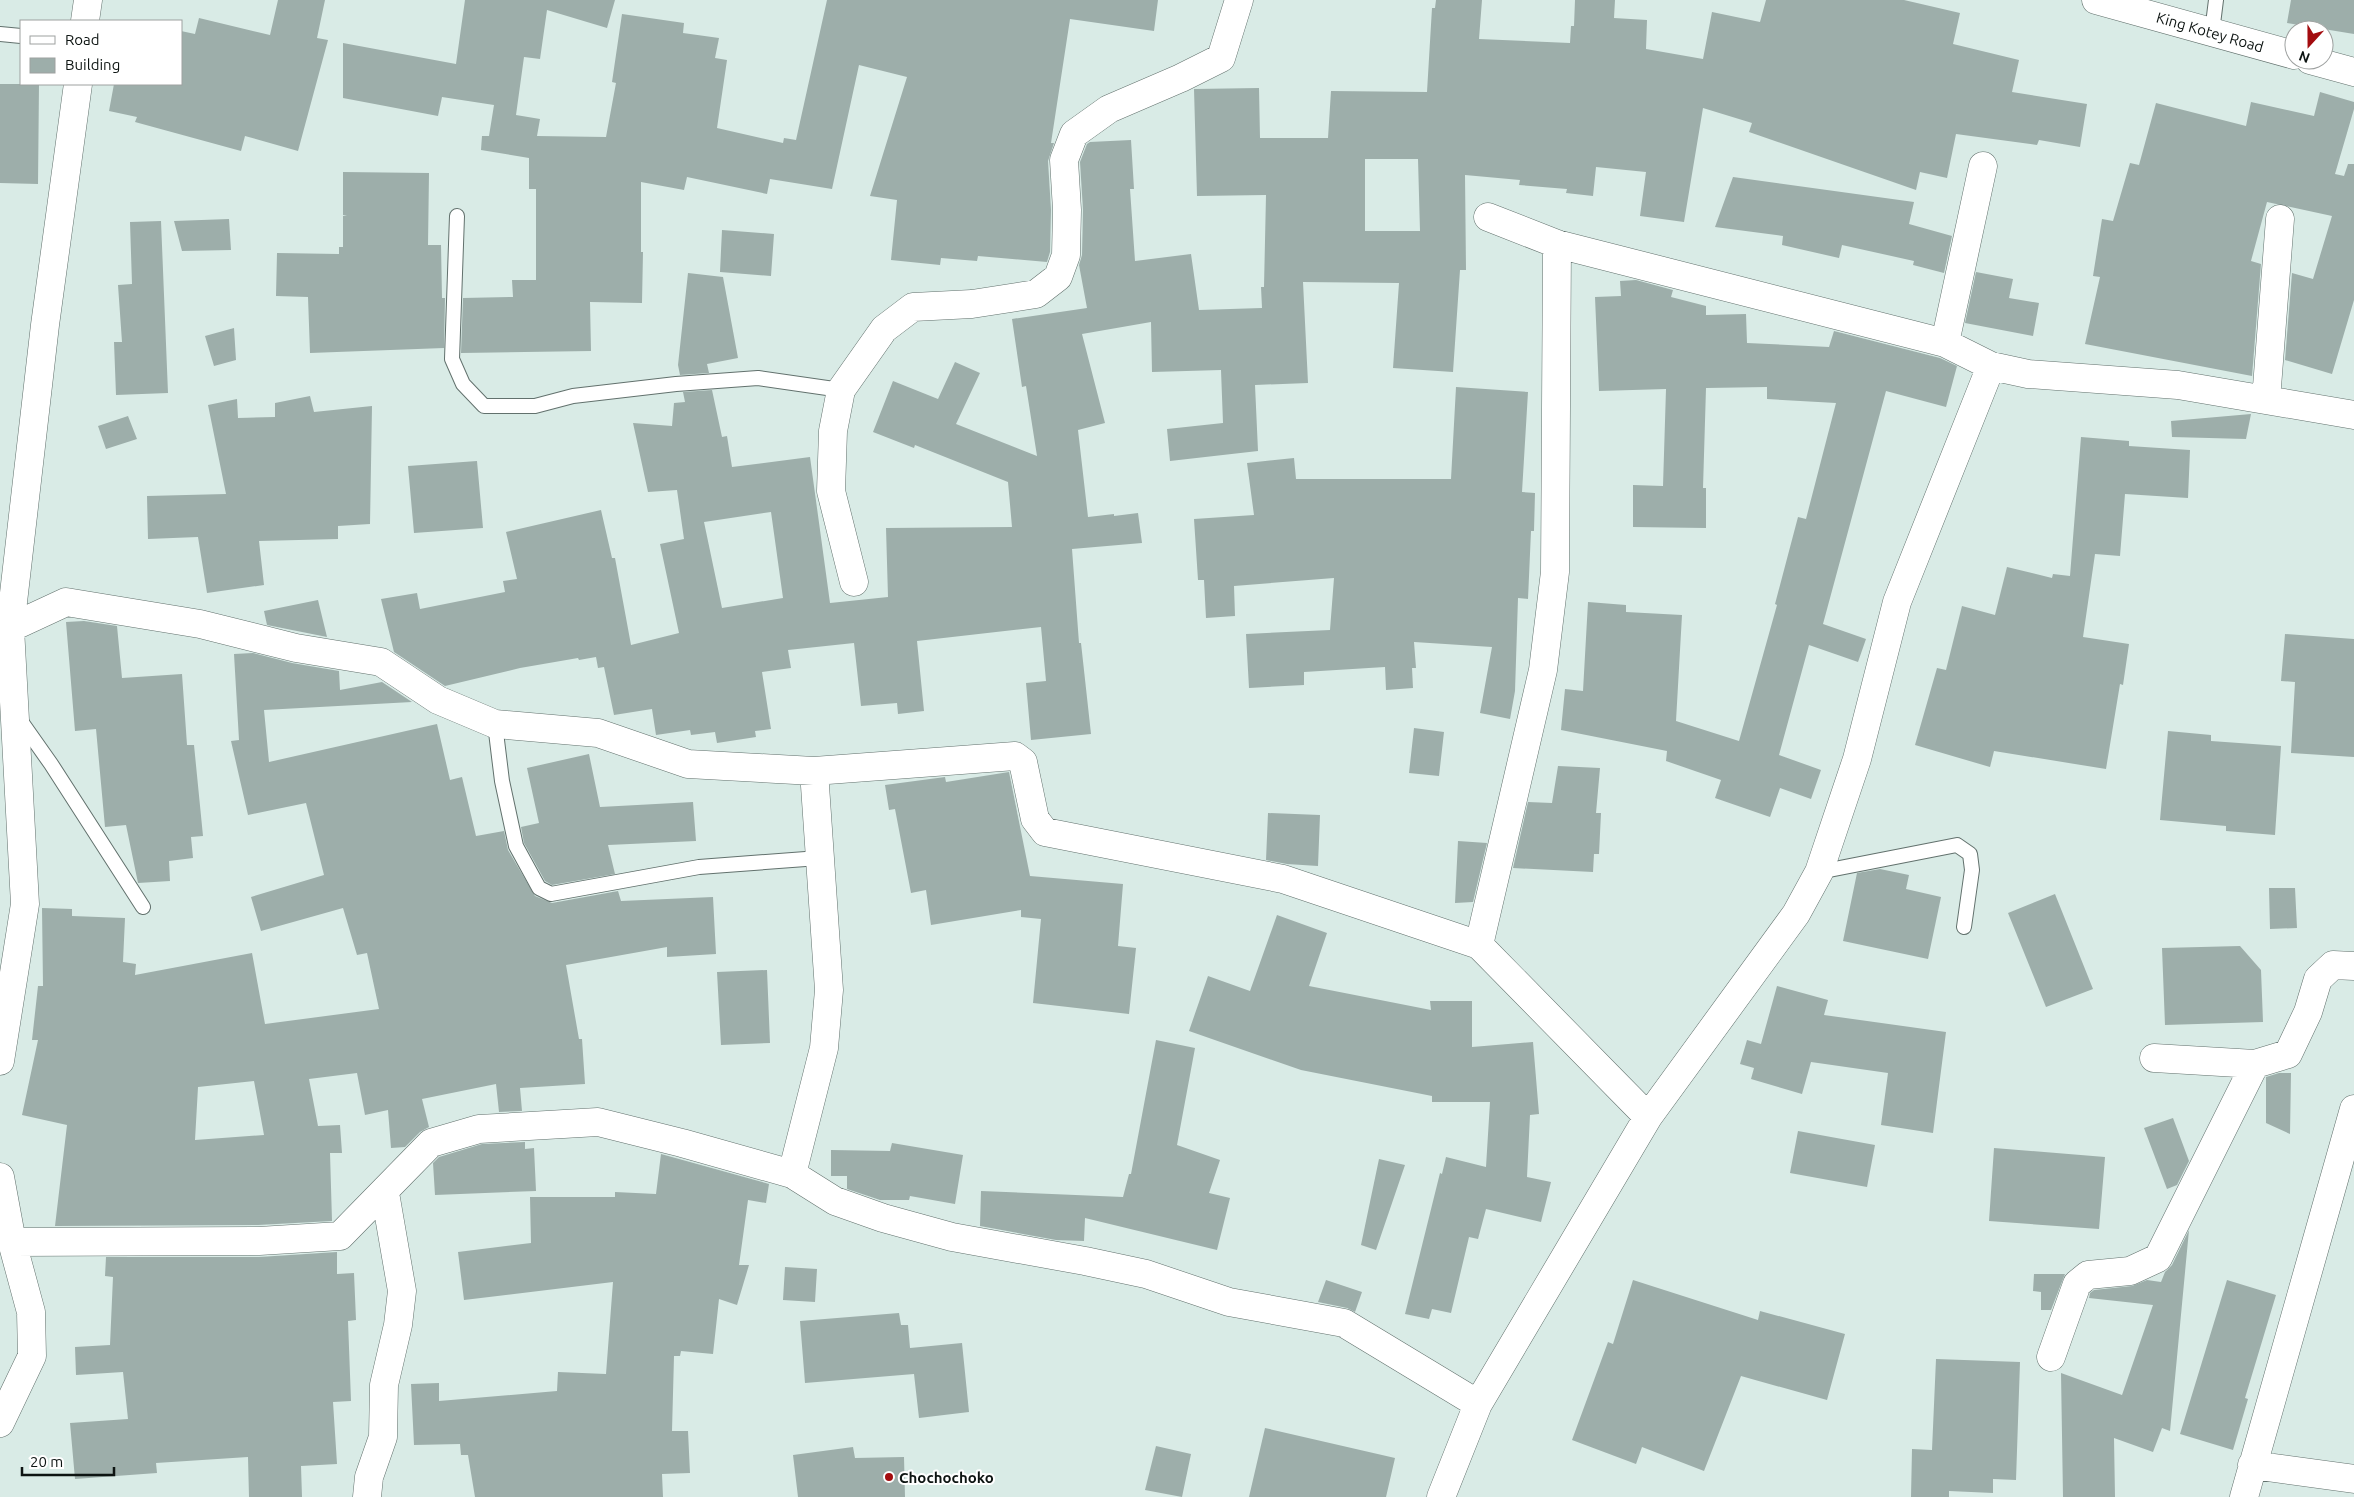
<svg xmlns="http://www.w3.org/2000/svg" width="2354" height="1497" viewBox="0 0 2354 1497" font-family="Ubuntu,sans-serif">
<style>
.building{fill:#9daeaa;fill-rule:evenodd}
.lines{fill:none;stroke-linecap:round;stroke-linejoin:round}
.lane-casing{stroke:#62716d;stroke-width:16}
.street-casing{stroke:#62716d;stroke-width:29}
.secondary-casing{stroke:#62716d;stroke-width:29}
.lane{stroke:#fff;stroke-width:14}
.street{stroke:#fff;stroke-width:28}
.secondary{stroke:#fff;stroke-width:28}
.poi-dot{fill:#a30c0f;stroke:#fff;stroke-width:2}
.labels{text-anchor:middle;dominant-baseline:central;stroke-width:4;stroke-linejoin:round;paint-order:stroke}
.street-label{font-size:15px;fill:#0d1412;stroke:#fff}
.poi-label{font-size:15px;font-weight:bold;fill:#0d1412;stroke:#fff;text-anchor:start}
</style>
<rect width="100%" height="100%" fill="#d9ebe6"/>
<path class="building" d="M 278,0 L 325,0 L 317,38 L 328,40 L 298,151 L 245,136 L 241,151 L 135,122 L 137,117 L 109,111 L 114,84 L 181,84 L 181,31 L 195,34 L 199,18 L 270,35 Z
M 465,0 L 615,0 L 607,28 L 547,10 L 540,59 L 524,57 L 516,115 L 540,119 L 537,136 L 606,137 L 616,83 L 612,82 L 622,14 L 684,23 L 683,33 L 719,38 L 715,58 L 727,60 L 717,128 L 783,143 L 784,138 L 796,140 L 827,0 L 1158,0 L 1154,31 L 1070,19 L 1051,143 L 1054,143 L 1048,161 L 1051,210 L 1050,252 L 1047,262 L 978,256 L 977,261 L 941,258 L 940,265 L 891,260 L 897,200 L 870,196 L 907,77 L 859,65 L 832,189 L 770,179 L 767,194 L 687,177 L 684,190 L 641,182 L 641,252 L 643,252 L 642,303 L 590,302 L 591,351 L 461,353 L 463,298 L 513,297 L 512,280 L 536,280 L 536,189 L 529,189 L 529,158 L 481,150 L 482,136 L 489,136 L 494,105 L 442,97 L 438,116 L 343,98 L 343,43 L 456,64 Z
M 1436,0 L 1482,0 L 1479,39 L 1570,43 L 1571,26 L 1574,26 L 1575,0 L 1615,0 L 1614,18 L 1647,20 L 1646,49 L 1703,59 L 1712,12 L 1760,22 L 1766,0 L 1904,0 L 1960,13 L 1953,44 L 2019,60 L 2012,92 L 2087,104 L 2080,147 L 2039,140 L 2037,145 L 1956,134 L 1947,178 L 1920,172 L 1916,190 L 1749,132 L 1752,123 L 1703,108 L 1684,222 L 1640,216 L 1646,172 L 1596,167 L 1593,196 L 1566,193 L 1567,189 L 1519,185 L 1520,180 L 1465,175 L 1466,270 L 1460,270 L 1453,372 L 1393,368 L 1399,283 L 1303,282 L 1308,383 L 1255,385 L 1258,451 L 1170,461 L 1167,429 L 1223,423 L 1221,370 L 1152,372 L 1151,322 L 1082,334 L 1105,423 L 1078,430 L 1088,517 L 1114,514 L 1114,516 L 1138,513 L 1142,543 L 1072,549 L 1079,643 L 1081,643 L 1091,734 L 1031,740 L 1026,683 L 1046,681 L 1041,627 L 917,641 L 924,711 L 898,714 L 897,703 L 861,706 L 854,643 L 788,650 L 791,668 L 762,672 L 771,729 L 755,731 L 756,737 L 717,743 L 715,732 L 691,735 L 690,730 L 656,735 L 652,709 L 614,715 L 604,667 L 598,668 L 596,657 L 579,660 L 578,658 L 520,668 L 445,686 L 394,652 L 381,599 L 417,593 L 420,609 L 505,592 L 503,581 L 517,579 L 506,532 L 601,510 L 612,558 L 615,558 L 631,645 L 679,633 L 660,544 L 684,539 L 677,490 L 648,492 L 633,423 L 672,426 L 674,403 L 685,402 L 683,392 L 712,390 L 722,437 L 727,436 L 732,467 L 810,457 L 830,603 L 888,597 L 886,528 L 1012,527 L 1008,482 L 915,445 L 914,448 L 873,432 L 893,381 L 938,399 L 955,362 L 980,373 L 956,424 L 1037,456 L 1026,386 L 1022,387 L 1012,319 L 1087,308 L 1079,265 L 1082,255 L 1083,210 L 1080,162 L 1087,144 L 1090,142 L 1131,140 L 1134,189 L 1130,189 L 1135,261 L 1191,254 L 1199,310 L 1262,308 L 1261,287 L 1264,287 L 1266,195 L 1197,196 L 1194,89 L 1259,88 L 1260,138 L 1328,138 L 1331,91 L 1427,92 L 1432,8 L 1435,8 ZM 1365,159 L 1418,159 L 1420,231 L 1365,231 ZM 771,512 L 783,598 L 722,608 L 704,522 Z
M 2291,0 L 2354,0 L 2354,34 L 2287,23 Z
M 0,84 L 39,84 L 38,184 L 0,183 Z
M 2320,92 L 2354,102 L 2354,109 L 2335,174 L 2344,176 L 2348,164 L 2354,164 L 2354,300 L 2332,374 L 2285,360 L 2292,273 L 2313,279 L 2332,216 L 2267,202 L 2251,261 L 2261,264 L 2252,376 L 2085,344 L 2100,277 L 2093,276 L 2102,219 L 2113,221 L 2130,163 L 2139,165 L 2156,103 L 2246,126 L 2251,102 L 2314,116 Z
M 343,172 L 429,173 L 428,245 L 441,245 L 442,298 L 445,298 L 444,348 L 310,353 L 308,297 L 276,296 L 277,253 L 339,254 L 339,247 L 343,247 L 343,216 L 347,216 L 343,215 Z
M 1733,177 L 1914,202 L 1909,224 L 1952,236 L 1944,273 L 1913,265 L 1914,261 L 1842,245 L 1839,258 L 1782,245 L 1783,236 L 1715,227 Z
M 229,219 L 231,250 L 182,251 L 174,221 Z
M 161,221 L 168,393 L 116,395 L 114,342 L 122,342 L 118,285 L 132,284 L 130,222 Z
M 722,230 L 774,234 L 771,276 L 720,272 Z
M 1976,272 L 2013,279 L 2009,298 L 2039,303 L 2033,336 L 1965,323 Z
M 688,273 L 723,277 L 738,358 L 707,364 L 709,373 L 680,375 L 678,365 Z
M 1636,280 L 1673,290 L 1671,297 L 1706,306 L 1706,315 L 1746,314 L 1747,343 L 1829,347 L 1834,331 L 1940,358 L 1957,366 L 1946,407 L 1886,391 L 1823,624 L 1866,639 L 1858,662 L 1809,645 L 1779,755 L 1821,770 L 1811,799 L 1780,788 L 1770,817 L 1715,798 L 1721,780 L 1666,761 L 1667,751 L 1561,730 L 1565,689 L 1583,691 L 1588,602 L 1626,605 L 1626,612 L 1682,615 L 1676,721 L 1739,741 L 1777,605 L 1775,604 L 1798,517 L 1806,519 L 1836,403 L 1767,399 L 1767,387 L 1706,388 L 1703,488 L 1706,488 L 1706,528 L 1633,527 L 1633,485 L 1663,486 L 1666,389 L 1599,391 L 1595,297 L 1621,296 L 1620,281 Z
M 234,328 L 236,360 L 214,366 L 205,336 Z
M 1456,387 L 1528,392 L 1522,492 L 1535,493 L 1534,531 L 1531,531 L 1528,599 L 1518,598 L 1515,691 L 1510,719 L 1480,713 L 1492,647 L 1414,642 L 1416,668 L 1412,668 L 1413,688 L 1386,690 L 1385,667 L 1304,672 L 1304,685 L 1249,688 L 1246,634 L 1330,630 L 1334,578 L 1234,586 L 1235,616 L 1206,618 L 1204,580 L 1198,580 L 1194,519 L 1254,515 L 1247,463 L 1294,458 L 1296,479 L 1451,479 Z
M 310,396 L 314,412 L 372,406 L 370,524 L 338,526 L 338,539 L 259,541 L 264,585 L 207,593 L 198,537 L 148,539 L 147,496 L 226,494 L 208,405 L 237,399 L 238,418 L 275,417 L 275,403 Z
M 2251,414 L 2246,439 L 2172,437 L 2171,421 Z
M 128,416 L 137,439 L 106,449 L 98,426 Z
M 2081,437 L 2129,441 L 2129,446 L 2190,450 L 2188,498 L 2125,494 L 2120,556 L 2095,554 L 2083,637 L 2129,644 L 2123,685 L 2120,684 L 2106,769 L 1994,751 L 1990,767 L 1915,745 L 1937,668 L 1946,670 L 1962,606 L 1995,615 L 2007,567 L 2052,578 L 2053,574 L 2070,576 Z
M 477,461 L 483,528 L 414,533 L 408,466 Z
M 318,600 L 327,637 L 267,625 L 264,611 Z
M 84,621 L 117,626 L 122,678 L 182,674 L 187,745 L 194,745 L 203,836 L 191,837 L 193,858 L 169,861 L 170,881 L 138,883 L 126,825 L 105,827 L 96,729 L 75,731 L 66,622 Z
M 2285,634 L 2354,639 L 2354,757 L 2291,753 L 2295,682 L 2281,681 Z
M 253,653 L 292,663 L 339,671 L 340,690 L 382,682 L 412,702 L 264,710 L 269,762 L 437,724 L 450,780 L 462,777 L 476,836 L 504,831 L 508,850 L 535,896 L 552,903 L 618,891 L 621,901 L 713,897 L 716,954 L 667,957 L 667,947 L 566,965 L 579,1039 L 582,1039 L 585,1084 L 520,1088 L 522,1111 L 499,1112 L 496,1084 L 422,1099 L 429,1127 L 420,1132 L 405,1147 L 391,1148 L 388,1110 L 365,1115 L 357,1073 L 309,1079 L 318,1126 L 340,1125 L 342,1153 L 330,1153 L 332,1221 L 258,1225 L 55,1226 L 67,1125 L 22,1115 L 38,1040 L 32,1040 L 38,986 L 43,986 L 42,908 L 72,909 L 72,916 L 125,918 L 123,962 L 136,964 L 135,975 L 252,953 L 265,1024 L 379,1009 L 367,953 L 357,955 L 343,908 L 261,931 L 251,897 L 324,875 L 306,803 L 248,815 L 231,741 L 239,740 L 234,654 ZM 254,1081 L 264,1135 L 195,1140 L 198,1087 Z
M 1414,728 L 1444,732 L 1439,776 L 1409,773 Z
M 2168,731 L 2211,735 L 2211,741 L 2281,746 L 2275,835 L 2226,831 L 2226,826 L 2160,820 Z
M 589,754 L 600,807 L 693,802 L 696,841 L 608,845 L 615,874 L 552,885 L 545,881 L 524,843 L 521,827 L 539,823 L 527,768 Z
M 1558,766 L 1600,768 L 1596,813 L 1601,813 L 1599,854 L 1594,854 L 1593,872 L 1513,868 L 1528,802 L 1552,803 Z
M 1009,772 L 1030,876 L 1123,884 L 1118,946 L 1136,948 L 1129,1014 L 1033,1003 L 1041,919 L 1021,917 L 1021,910 L 931,925 L 926,890 L 911,893 L 895,809 L 889,810 L 885,785 L 945,777 L 946,782 Z
M 1268,813 L 1320,815 L 1318,866 L 1287,864 L 1266,860 Z
M 1458,841 L 1487,843 L 1473,902 L 1455,903 Z
M 1880,869 L 1909,875 L 1906,889 L 1941,897 L 1928,959 L 1843,941 L 1857,873 Z
M 2269,888 L 2295,888 L 2297,928 L 2270,929 Z
M 2055,894 L 2093,989 L 2046,1007 L 2008,913 Z
M 1277,915 L 1327,933 L 1309,986 L 1431,1010 L 1430,1001 L 1472,1001 L 1472,1047 L 1533,1042 L 1539,1114 L 1530,1115 L 1527,1177 L 1551,1182 L 1541,1222 L 1486,1209 L 1478,1239 L 1469,1237 L 1451,1313 L 1432,1309 L 1429,1319 L 1405,1314 L 1440,1173 L 1442,1174 L 1446,1157 L 1486,1167 L 1490,1102 L 1432,1102 L 1432,1096 L 1301,1070 L 1189,1031 L 1208,976 L 1250,991 Z
M 2240,946 L 2261,970 L 2263,1022 L 2165,1025 L 2162,948 Z
M 767,970 L 770,1043 L 721,1045 L 717,972 Z
M 1777,986 L 1828,1000 L 1824,1015 L 1946,1032 L 1933,1133 L 1881,1125 L 1888,1073 L 1811,1062 L 1802,1094 L 1751,1079 L 1754,1068 L 1740,1064 L 1747,1040 L 1761,1044 Z
M 1156,1040 L 1195,1048 L 1177,1145 L 1220,1160 L 1209,1193 L 1230,1198 L 1217,1250 L 1085,1218 L 1084,1241 L 1056,1240 L 980,1226 L 981,1191 L 1123,1197 L 1129,1174 L 1131,1174 Z
M 2279,1073 L 2291,1073 L 2290,1134 L 2266,1123 L 2266,1077 Z
M 2173,1118 L 2189,1161 L 2177,1185 L 2167,1189 L 2144,1128 Z
M 1798,1131 L 1875,1145 L 1867,1187 L 1790,1173 Z
M 525,1142 L 525,1149 L 534,1148 L 536,1191 L 435,1195 L 433,1163 L 439,1157 L 482,1144 Z
M 892,1143 L 963,1155 L 955,1204 L 910,1196 L 909,1200 L 880,1200 L 847,1189 L 847,1176 L 831,1176 L 831,1150 L 890,1151 Z
M 1994,1148 L 2105,1157 L 2099,1229 L 1989,1221 Z
M 661,1154 L 769,1184 L 766,1203 L 748,1200 L 739,1265 L 749,1265 L 737,1305 L 719,1299 L 713,1354 L 681,1351 L 680,1356 L 674,1356 L 672,1431 L 688,1431 L 690,1473 L 662,1474 L 663,1497 L 475,1497 L 468,1455 L 461,1455 L 460,1444 L 414,1445 L 411,1384 L 439,1383 L 439,1401 L 557,1391 L 558,1372 L 606,1374 L 613,1282 L 464,1300 L 458,1252 L 531,1243 L 530,1197 L 615,1197 L 615,1192 L 656,1194 Z
M 1379,1159 L 1405,1165 L 1376,1250 L 1361,1245 Z
M 2189,1230 L 2170,1431 L 2162,1428 L 2153,1452 L 2114,1438 L 2115,1497 L 2063,1497 L 2061,1373 L 2122,1395 L 2153,1305 L 2089,1298 L 2090,1293 L 2094,1290 L 2132,1286 L 2147,1280 L 2161,1282 L 2165,1272 L 2172,1265 Z
M 337,1252 L 337,1274 L 354,1273 L 356,1320 L 348,1321 L 351,1401 L 333,1402 L 337,1464 L 301,1466 L 302,1497 L 249,1497 L 248,1457 L 156,1463 L 157,1473 L 75,1479 L 70,1423 L 128,1419 L 123,1372 L 76,1375 L 75,1347 L 110,1345 L 113,1277 L 105,1276 L 106,1257 L 259,1257 Z
M 785,1267 L 817,1269 L 815,1302 L 783,1300 Z
M 2034,1274 L 2065,1274 L 2051,1310 L 2041,1310 L 2041,1292 L 2033,1291 Z
M 1326,1280 L 1362,1292 L 1355,1312 L 1347,1308 L 1318,1302 Z
M 1633,1280 L 1758,1320 L 1760,1311 L 1845,1334 L 1827,1400 L 1741,1376 L 1704,1471 L 1642,1447 L 1636,1464 L 1572,1440 L 1608,1342 L 1613,1344 Z
M 2227,1280 L 2276,1295 L 2245,1398 L 2248,1399 L 2233,1450 L 2180,1434 Z
M 899,1313 L 901,1325 L 908,1325 L 910,1348 L 962,1343 L 969,1412 L 919,1418 L 914,1374 L 805,1383 L 800,1321 Z
M 1936,1359 L 2020,1362 L 2016,1480 L 1993,1479 L 1993,1493 L 1949,1491 L 1949,1497 L 1911,1497 L 1912,1449 L 1932,1450 Z
M 1265,1428 L 1395,1458 L 1386,1497 L 1249,1497 Z
M 1156,1446 L 1191,1454 L 1182,1497 L 1145,1490 Z
M 853,1447 L 855,1458 L 904,1457 L 905,1497 L 798,1497 L 793,1455 Z"/>
<g class="lines">
<defs>
<path id="lane" d="M 2212,32 L 2216,0
M 0,34 L 21,36
M 457,216 L 452,359 L 463,384 L 484,406 L 535,406 L 573,396 L 676,384 L 758,378 L 841,390
M 20,720 L 51,764 L 143,907
M 495,724 L 502,781 L 516,846 L 539,888 L 551,894 L 699,867 L 819,858
M 1819,872 L 1957,845 L 1970,854 L 1972,870 L 1964,927"/>
<path id="street" d="M 85,21 L 88,0
M 1488,217 L 1557,244 L 1945,343 L 1991,366
M 1945,343 L 1983,166
M 2266,400 L 2280,219
M 854,582 L 831,491 L 833,431 L 841,390 L 884,329 L 913,307 L 972,304 L 1036,294 L 1058,277 L 1066,255 L 1067,210 L 1064,160 L 1074,134 L 1109,109 L 1181,78 L 1221,58 L 1239,0
M 10,628 L 66,602 L 200,624 L 296,648 L 381,662 L 438,700 L 495,724 L 598,733 L 688,764 L 814,771 L 1015,756 L 1023,762 L 1035,819 L 1045,832 L 1283,879 L 1479,945 L 1648,1117
M 1479,945 L 1543,670 L 1555,572 L 1557,244
M 2154,1058 L 2255,1064 L 2288,1054 L 2308,1012 L 2318,979 L 2333,965 L 2354,966
M 0,1061 L 25,904 L 10,628 L 45,325 L 78,84
M 792,1174 L 824,1048 L 829,990 L 814,771
M 0,1177 L 12,1242 L 31,1312 L 32,1356 L 0,1423
M 12,1242 L 259,1241 L 340,1236 L 431,1143 L 479,1129 L 598,1122 L 682,1143 L 792,1174 L 835,1201 L 883,1218 L 952,1237 L 1085,1261 L 1146,1274 L 1229,1302 L 1344,1323 L 1478,1404
M 2051,1357 L 2077,1284 L 2088,1275 L 2130,1271 L 2158,1258 L 2255,1064
M 2252,1465 L 2354,1479
M 367,1497 L 369,1477 L 383,1437 L 384,1385 L 398,1325 L 402,1291 L 385,1193
M 1441,1497 L 1478,1404 L 1648,1117 L 1796,914 L 1819,872 L 1857,759 L 1897,602 L 1991,366 L 2028,374 L 2178,385 L 2354,415
M 2244,1497 L 2354,1109"/>
<path id="secondary" d="M 2096,0 L 2294,55
M 2310,60 L 2354,72"/>
</defs>
<use href="#lane" class="lane-casing"/>
<use href="#street" class="street-casing"/>
<use href="#secondary" class="secondary-casing"/>
<use href="#lane" class="lane"/>
<use href="#street" class="street"/>
<use href="#secondary" class="secondary"/>
</g>
<circle class="poi-dot" cx="889" cy="1477" r="5"/>
<g class="labels">
<g class="street-label">
<text transform="translate(2210 32) rotate(16)">King Kotey Road</text>
</g>
<g class="poi-label">
<text x="899" y="1477">Chochochoko</text>
</g>
</g>
<rect x="20" y="20" width="162" height="65" fill="#ffffff" stroke="#9ea1a0"/>
<rect x="30" y="36" width="25" height="8" fill="#ffffff" stroke="#9ea1a0"/>
<text x="65" y="45" font-size="15" fill="#0d1412">Road</text>
<rect x="30" y="58" width="25" height="15" fill="#9daeaa" stroke="#9ea1a0"/>
<text x="65" y="70" font-size="15" fill="#0d1412">Building</text>
<g transform="translate(2309 45) rotate(201)"><circle r="24" fill="#ffffff" stroke="#9ea1a0"/>
<path d="M0-4L9 19L0 12L-9 19Z" fill="#a30c0f"/>
<text y="-8" font-size="14" font-weight="bold" text-anchor="middle" fill="#0d1412">N</text>
</g>
<path d="M22 1467v8h92v-8" fill="none" stroke="#0d1412" stroke-width="2.5"/>
<text x="30" y="1467" font-size="15" fill="#0d1412" stroke="#ffffff" stroke-width="4" paint-order="stroke">20 m</text>
</svg>
